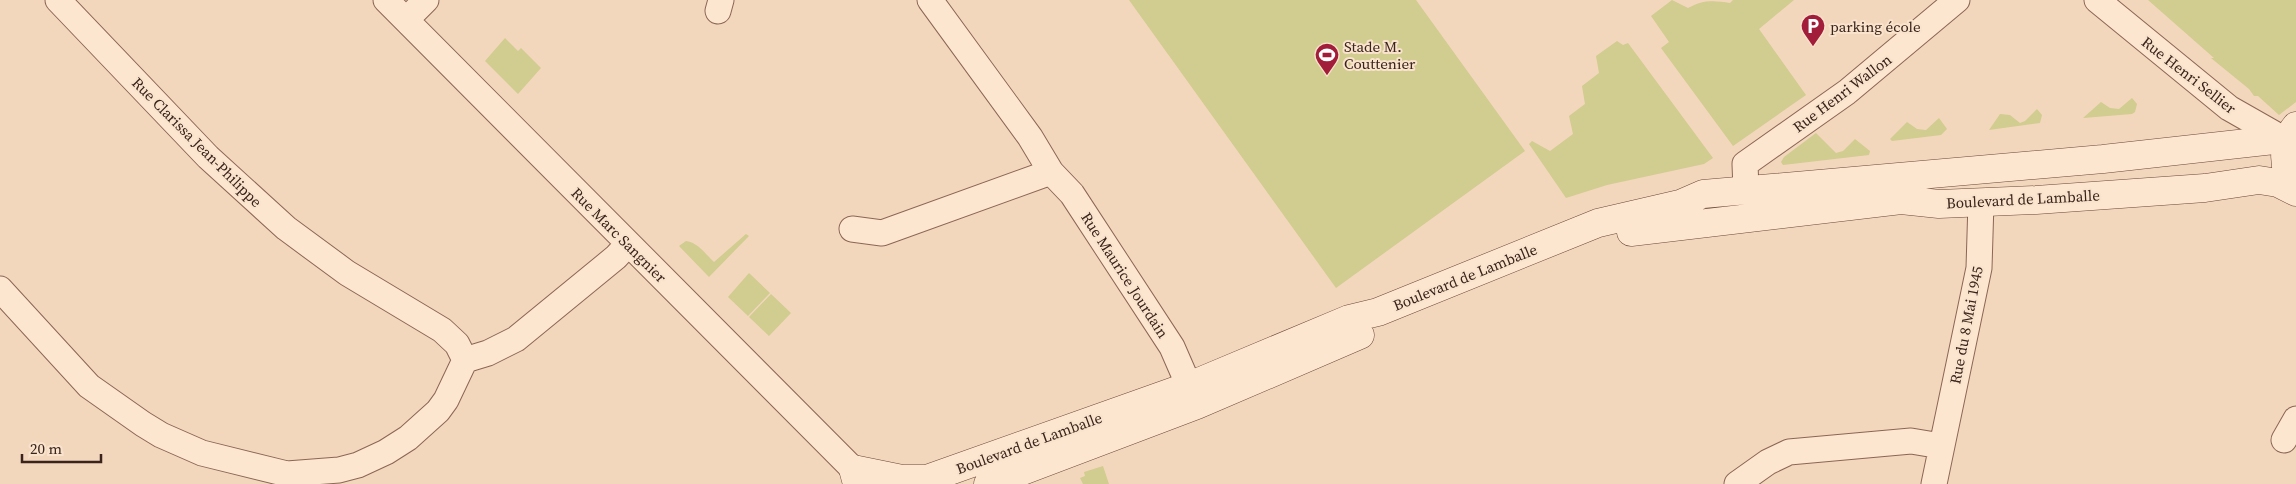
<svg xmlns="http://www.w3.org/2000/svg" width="2296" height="484" viewBox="0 0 2296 484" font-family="'Source Serif 4',serif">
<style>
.green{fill:#d1cc8f}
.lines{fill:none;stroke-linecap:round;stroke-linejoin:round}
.street-casing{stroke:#8c6654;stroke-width:27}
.secondary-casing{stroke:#6d4737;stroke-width:29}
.street{stroke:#fce6d0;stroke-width:25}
.secondary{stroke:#fce6d0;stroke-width:28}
.labels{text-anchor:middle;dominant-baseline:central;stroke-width:4;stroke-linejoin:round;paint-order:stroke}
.poi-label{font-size:15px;fill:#39231a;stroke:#f9e3cc;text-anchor:start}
.street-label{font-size:15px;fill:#39231a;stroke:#f9e3cc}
</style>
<rect width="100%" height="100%" fill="#f2d7bc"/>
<path class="green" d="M 1129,0 L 1416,0 L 1525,151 L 1336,288 Z
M 1672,0 L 1688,8 C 1702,0 1713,0 1730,3 L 1733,0 L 1794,0 L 1759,29 L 1806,95 L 1733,146 L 1661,48 L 1669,42 L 1651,16 Z
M 2148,0 L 2296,0 L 2296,102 L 2279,115 L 2258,96 L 2254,96 L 2249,89 L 2211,58 L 2214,58 Z
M 505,38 L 518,51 L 521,48 L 541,68 L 518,94 L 485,61 Z
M 1617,41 L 1623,45 L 1628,43 L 1713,158 L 1704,164 L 1607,185 L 1566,198 L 1529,144 L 1532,141 L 1550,151 L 1573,134 L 1569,116 L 1585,104 L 1582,86 L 1599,73 L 1596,56 Z
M 2132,98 L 2137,104 L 2135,112 L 2132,114 L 2083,118 L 2101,102 L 2110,108 L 2119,109 Z
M 2037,109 L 2042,115 L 2040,123 L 1989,130 L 2000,114 L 2010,115 L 2020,123 L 2025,121 Z
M 1939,118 L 1947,129 L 1941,135 L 1892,141 L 1890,139 L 1907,122 L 1917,129 L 1926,130 Z
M 1816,133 L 1836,153 L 1843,151 L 1855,139 L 1870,151 L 1869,155 L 1783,165 L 1781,162 L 1784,157 Z
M 746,234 L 749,236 L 709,277 L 679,246 L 686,241 C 699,243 705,254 714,262 Z
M 749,273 L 770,293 L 748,316 L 728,297 Z
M 771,294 L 791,313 L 769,336 L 749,317 Z
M 1103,466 L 1109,484 L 1083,484 L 1080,478 L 1085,476 L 1084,472 Z"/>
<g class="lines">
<defs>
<path id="street" d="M 58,0 L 208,157 L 286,228 L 347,273 L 442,330 L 457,344 L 465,360
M 386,0 L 853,469
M 930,0 L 1030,137 L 1051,172 L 1072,194 L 1172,347 L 1189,386
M 2097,0 L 2229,108 L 2287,141
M 718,11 L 721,0
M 406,20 L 426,0
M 1746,190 L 1745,164 L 1847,92 L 1957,0
M 852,229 L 882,233 L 1051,172
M 0,289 L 89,386 L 143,424 L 161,435 L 202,453 L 287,474 L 339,470 L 358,465 L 386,452 L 408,438 L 438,411 L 446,400 L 465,360 L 488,353 L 516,339 L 616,257 L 628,244
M 2284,440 L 2296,419
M 1737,484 L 1768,462 L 1789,452 L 1911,441 L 1941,446
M 1934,484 L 1979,268 L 1981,202"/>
<path id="secondary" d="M 2296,126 C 2281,144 2282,170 2296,188
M 1631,232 L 1901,200 L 1939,204 L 2036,200 L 2205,188 L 2259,180 L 2278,183 L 2296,192
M 859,484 L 856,480 L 853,469 L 902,479 L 927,479 L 1189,386 L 1349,319 L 1378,312 L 1598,223 L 1680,204 L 1703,194 L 2103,159 L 2274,140 L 2287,141
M 988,484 L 1197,405 L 1360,335"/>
</defs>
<use href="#street" class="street-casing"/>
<use href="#secondary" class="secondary-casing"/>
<use href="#street" class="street"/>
<use href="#secondary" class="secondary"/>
</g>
<defs>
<symbol id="parking-pin" viewBox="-11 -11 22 30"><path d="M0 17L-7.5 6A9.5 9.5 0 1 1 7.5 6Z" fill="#a11d39" stroke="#f9e3cc"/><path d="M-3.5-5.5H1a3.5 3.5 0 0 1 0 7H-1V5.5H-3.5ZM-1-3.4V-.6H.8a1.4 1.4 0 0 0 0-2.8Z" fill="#fff"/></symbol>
<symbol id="stadium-pin" viewBox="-11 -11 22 30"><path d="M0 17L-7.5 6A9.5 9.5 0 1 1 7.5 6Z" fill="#a11d39" stroke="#f9e3cc"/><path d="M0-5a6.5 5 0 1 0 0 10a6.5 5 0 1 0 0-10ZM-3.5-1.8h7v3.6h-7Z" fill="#fff"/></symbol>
</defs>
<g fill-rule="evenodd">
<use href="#parking-pin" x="1799" y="12" width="28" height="38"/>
<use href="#stadium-pin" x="1313" y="41" width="28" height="38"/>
</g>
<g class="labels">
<g class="poi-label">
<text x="1830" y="26">parking école</text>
<text x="1344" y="46">Stade M.<tspan x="1344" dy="17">Couttenier</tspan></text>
</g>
<g class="street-label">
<text transform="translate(2189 75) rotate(38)">Rue Henri Sellier</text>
<text transform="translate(1842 93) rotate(-37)">Rue Henri Wallon</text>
<text transform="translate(197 142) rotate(45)">Rue Clarissa Jean-Philippe</text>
<text transform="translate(2023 199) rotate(-3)">Boulevard de Lamballe</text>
<text transform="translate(619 235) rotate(45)">Rue Marc Sangnier</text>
<text transform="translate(1125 275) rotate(57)">Rue Maurice Jourdain</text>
<text transform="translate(1465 277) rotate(-22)">Boulevard de Lamballe</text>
<text transform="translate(1966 325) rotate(-79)">Rue du 8 Mai 1945</text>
<text transform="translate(1029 443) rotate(-20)">Boulevard de Lamballe</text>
</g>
</g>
<path d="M22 454v8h79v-8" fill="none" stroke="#39231a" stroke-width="2.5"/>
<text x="30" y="454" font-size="15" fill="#39231a" stroke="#f9e3cc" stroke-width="4" paint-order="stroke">20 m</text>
</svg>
